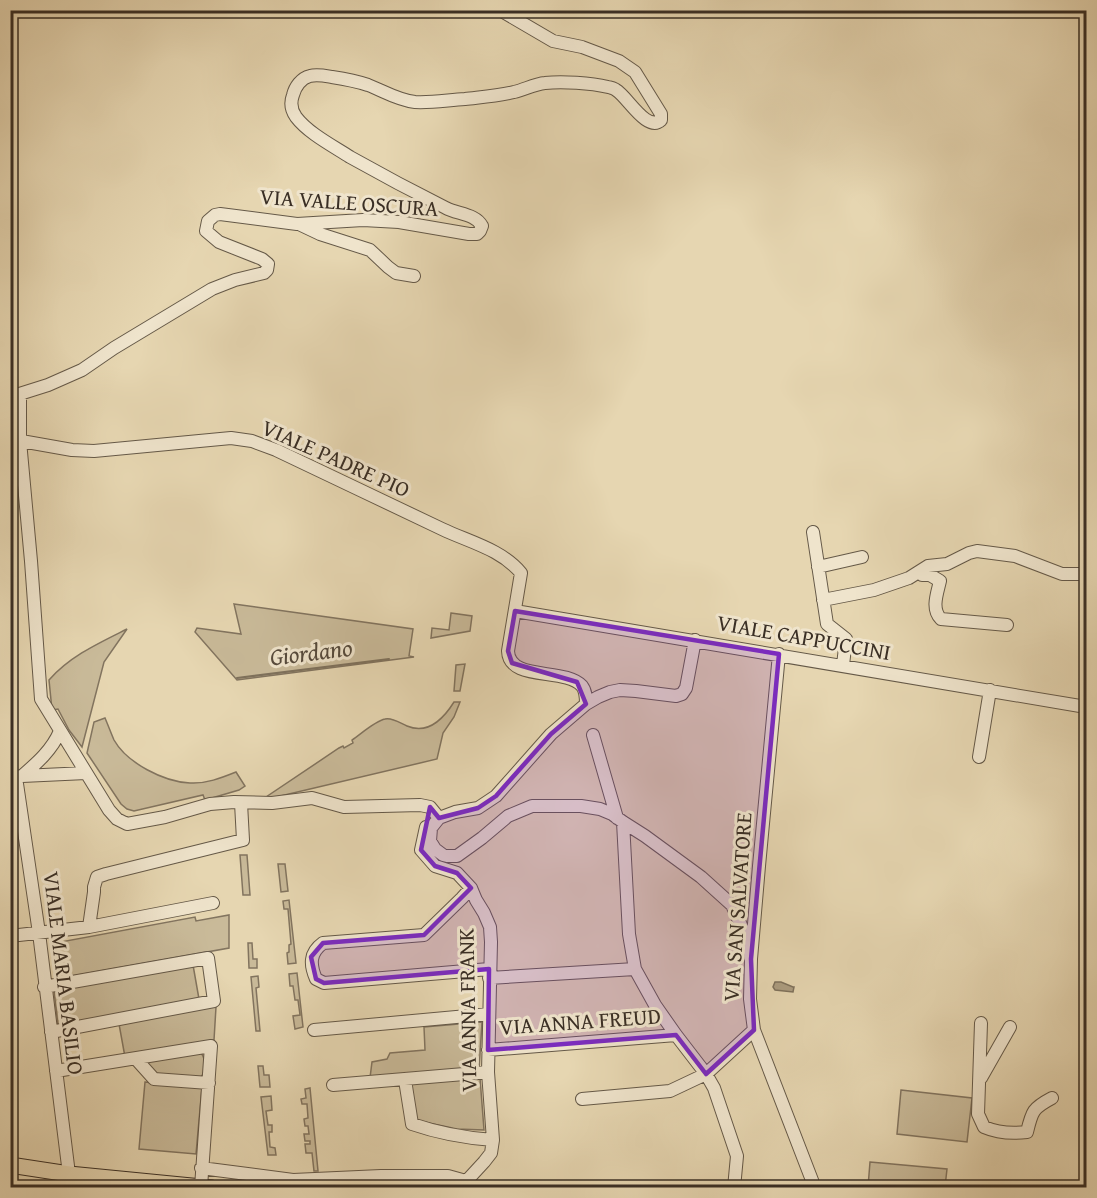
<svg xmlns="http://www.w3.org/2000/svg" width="1097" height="1198" viewBox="0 0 1097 1198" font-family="'Gentium Book Plus',serif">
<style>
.green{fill:#c9ba99;stroke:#82745f;stroke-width:1.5}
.water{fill:#ac9d81;stroke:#7e715c;stroke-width:1.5}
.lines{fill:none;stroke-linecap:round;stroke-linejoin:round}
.stream{stroke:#7e715c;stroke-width:2}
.minor-casing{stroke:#655948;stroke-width:14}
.major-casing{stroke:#3a2f25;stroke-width:17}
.minor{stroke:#efe4cc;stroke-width:12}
.major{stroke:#e6d6b1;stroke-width:15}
.marked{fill:#7b2cbf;fill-opacity:0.2;stroke:#7b2cbf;stroke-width:4.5;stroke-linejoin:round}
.labels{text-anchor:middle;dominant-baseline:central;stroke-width:6;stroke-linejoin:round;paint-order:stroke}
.street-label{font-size:22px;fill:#3a2f25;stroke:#efe4cc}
.water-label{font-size:24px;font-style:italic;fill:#564a3c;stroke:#efe4cc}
</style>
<rect width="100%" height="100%" fill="#e6d6b1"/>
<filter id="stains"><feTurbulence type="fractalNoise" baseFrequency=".00333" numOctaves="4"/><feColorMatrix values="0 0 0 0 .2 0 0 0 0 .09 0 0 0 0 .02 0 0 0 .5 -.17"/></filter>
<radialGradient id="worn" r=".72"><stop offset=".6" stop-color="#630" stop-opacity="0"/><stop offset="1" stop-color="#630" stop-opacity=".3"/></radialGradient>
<path class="green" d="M 234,604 L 413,629 L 409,656 L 414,657 L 237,680 L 195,632 L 197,628 L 241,634 Z
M 451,613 L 472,616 L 470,631 L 431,638 L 432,628 L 449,630 Z
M 127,629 L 104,662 L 82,747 L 69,730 L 58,709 L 52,710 L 49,680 C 70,656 99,643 127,629 Z
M 465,664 L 460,691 L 454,691 L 456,665 Z
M 454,702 L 460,702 L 454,717 L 443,733 L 437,759 L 272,798 L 266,797 L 339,748 L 343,746 L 344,748 L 353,743 L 352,740 C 361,734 375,721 385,719 C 392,717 400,723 407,726 C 428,735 444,718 454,702 Z
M 105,718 C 108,725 111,733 114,740 C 127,763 164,782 190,783 C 206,784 221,778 236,772 L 245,786 L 239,790 L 205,800 L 203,795 L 134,811 L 127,809 L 121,804 L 87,753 L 94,722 Z
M 240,855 L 247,855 L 250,895 L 243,895 Z
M 278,864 L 285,864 L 288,891 L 281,892 Z
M 289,900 L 296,963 L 288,964 L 287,953 L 289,952 L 289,945 L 291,944 L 288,909 L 284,909 L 283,901 Z
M 229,915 L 229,948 L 61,978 L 55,943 L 195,917 L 196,921 Z
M 248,943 L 252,943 L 253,959 L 257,959 L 257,968 L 249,968 Z
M 193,965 L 199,999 L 58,1025 L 54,991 Z
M 297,973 L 303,1027 L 295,1029 L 293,1016 L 300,1015 L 298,1000 L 295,1000 L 293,986 L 290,986 L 289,974 Z
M 258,976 L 259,987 L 256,988 L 260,1031 L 256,1031 L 251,977 Z
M 213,1005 L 216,1007 L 214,1040 L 125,1057 L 119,1024 Z
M 482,1022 L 479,1070 L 370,1078 L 372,1062 L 387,1059 L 390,1053 L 425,1050 L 424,1027 Z
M 201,1053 C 206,1059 206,1071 201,1077 L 157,1076 L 145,1062 Z
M 258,1066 L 263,1066 L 264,1075 L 269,1075 L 270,1087 L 260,1087 Z
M 480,1078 L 484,1130 L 457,1129 L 415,1120 L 411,1084 Z
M 145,1082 L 202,1087 L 196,1154 L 139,1149 Z
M 310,1088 L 318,1171 L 314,1171 L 312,1153 L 306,1153 L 305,1144 L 310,1144 L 310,1141 L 305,1141 L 304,1134 L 309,1134 L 308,1126 L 305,1126 L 304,1119 L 308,1118 L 307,1104 L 302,1104 L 301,1099 L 306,1098 L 305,1089 Z
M 901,1090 L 972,1098 L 967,1142 L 897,1134 Z
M 271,1096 L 272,1110 L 266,1111 L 268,1125 L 272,1125 L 272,1132 L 269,1132 L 270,1147 L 275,1148 L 276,1155 L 268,1155 L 261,1097 Z
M 870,1162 L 947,1169 L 945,1187 L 868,1187 Z"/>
<path class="water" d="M 775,982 L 781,982 L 793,987 L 794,987 L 793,992 L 775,990 L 773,987 Z"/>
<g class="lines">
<path class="stream" d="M 237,678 L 389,659"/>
<defs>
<path id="minor" d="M 301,225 L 320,234 L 370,250 L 388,267 L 396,273 L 414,276
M 20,394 L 20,441 L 31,561 L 41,699 L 109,810 L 117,819 L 127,824 L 165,817 L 210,804 L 234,802 L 272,803 L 312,798 L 344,807 L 420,805 L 430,807 L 439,818
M 10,397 L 48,385 L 82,370 L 114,348 L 212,289 L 235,280 L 264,273 L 267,270 L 268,264 L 262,259 L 219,242 L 206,231 L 208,221 L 215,215 L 220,214 L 297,224 L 363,220 L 399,222 L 469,234 L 477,234 L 480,231 L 482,226 C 476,214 457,214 446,208 C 414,192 382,175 350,157 C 333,146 308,133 296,117 C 291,110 290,103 293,95 C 295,87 301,78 310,76 C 317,74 326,76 332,77 C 345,79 356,81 368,85 C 384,91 397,100 415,102 C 431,103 448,100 465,99 C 482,97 498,96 514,92 C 524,90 534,84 545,83 C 562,81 591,83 608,87 C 610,87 615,89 616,90 C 627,96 647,133 661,120 L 661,114 L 635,72 L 619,61 L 582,47 L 553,41 L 500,10
M 10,439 L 72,450 L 94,451 L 231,438 L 252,441 L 276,450 C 331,476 387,503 442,529 C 469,542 501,549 521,573 L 508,651 C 509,682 565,667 582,686 C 586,691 586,698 586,704
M 813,532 L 827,624 L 846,639 L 843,665
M 818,567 L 862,557
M 919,572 L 922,575 L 930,575 L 940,581 C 937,594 931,609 941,619 L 1007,625
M 823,600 L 874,590 L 909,578 L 928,566 L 947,564 L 969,553 L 977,551 L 1015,556 L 1062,574 L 1086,574
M 515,611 L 1086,707
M 695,640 L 686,688 L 682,694 L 676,696 L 636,691 L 620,690 L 610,692 L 598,697 L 586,704 L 551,734 L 496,796 L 478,808 L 455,812 L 439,818 L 431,828 L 430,841 L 435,849 L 443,855 L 447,856 L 457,856 L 482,838 L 508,816 L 532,806 L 581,806 L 600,809 L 612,814 L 623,822 L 645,836 L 701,877 L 732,905 L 747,939 L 751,959
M 779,654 L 759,866 L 751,959 L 750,999 L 754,1030 L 815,1188
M 593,735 L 617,818
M 979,757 L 990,690
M 22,776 C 37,763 52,750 60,731
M 623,822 L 629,934 L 635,969 L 655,1005 L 676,1035 L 706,1074 L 714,1088 L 737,1156 L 734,1188
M 426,827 L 421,850 L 435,866 L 457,873 L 471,888 L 476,900 L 484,913 L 490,927 L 491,942 L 488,1072 L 493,1140 L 491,1153 L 484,1162 L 460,1188
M 471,888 L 462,898 L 424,935 L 323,943 C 309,953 310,965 316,979 L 324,983 L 489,969
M 89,927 L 94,892 L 94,887 L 97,877 L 106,874 L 243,840 L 241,803
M 10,936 L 89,927 L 213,903
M 489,978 L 635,969
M 44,987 L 208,958 L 214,1001 L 51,1032
M 981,1023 L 978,1114 L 984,1127 C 998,1133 1011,1134 1027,1132 C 1032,1111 1033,1108 1052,1098
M 314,1030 L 489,1014
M 488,1050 L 676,1035
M 136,1059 L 154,1079 L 209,1083
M 56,1071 L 211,1046 L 201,1187
M 981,1078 L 1010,1027
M 405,1080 L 412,1124 C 438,1133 465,1138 493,1140
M 333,1085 L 488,1072
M 582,1099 L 670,1091 L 706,1074 L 754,1030
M 201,1168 L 293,1180 L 381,1176 L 448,1176 L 466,1181
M 69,1174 L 39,933 L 16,777 L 22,776 L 86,773"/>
<path id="major" d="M 10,1165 L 69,1174 L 212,1188"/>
</defs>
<use href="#minor" class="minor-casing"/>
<use href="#major" class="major-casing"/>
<use href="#minor" class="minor"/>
<use href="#major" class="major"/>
</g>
<path class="marked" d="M 515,611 L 779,654 L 751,959 L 754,1030 L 706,1074 L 676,1035 L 488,1050 L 489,969 L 324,983 L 316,979 L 311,957 L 323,943 L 424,935 L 471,888 L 457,873 L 435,866 L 421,850 L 430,807 L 439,818 L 478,808 L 496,796 L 551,734 L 586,704 L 577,682 L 512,663 L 508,651 Z"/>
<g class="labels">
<g class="street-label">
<text transform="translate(349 202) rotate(4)">VIA VALLE OSCURA</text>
<text transform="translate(336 458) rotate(24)">VIALE PADRE PIO</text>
<text transform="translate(804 637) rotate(10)">VIALE CAPPUCCINI</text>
<text transform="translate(737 907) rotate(-86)">VIA SAN SALVATORE</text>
<text transform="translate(64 973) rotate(83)">VIALE MARIA BASILIO</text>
<text transform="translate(467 1010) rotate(-91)">VIA ANNA FRANK</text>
<text transform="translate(580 1021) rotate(-4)">VIA ANNA FREUD</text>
</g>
<g class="water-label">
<text transform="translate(311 652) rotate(-7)">Giordano</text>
</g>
</g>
<rect width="1097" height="1198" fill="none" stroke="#e6d6b1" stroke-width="36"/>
<rect x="12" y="12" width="1073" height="1174" fill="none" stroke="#3a2f25" stroke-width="3"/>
<rect x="18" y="18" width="1061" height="1162" fill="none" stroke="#3a2f25" stroke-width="1.5"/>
<rect width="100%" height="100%" filter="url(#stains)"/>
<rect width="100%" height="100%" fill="url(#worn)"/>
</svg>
